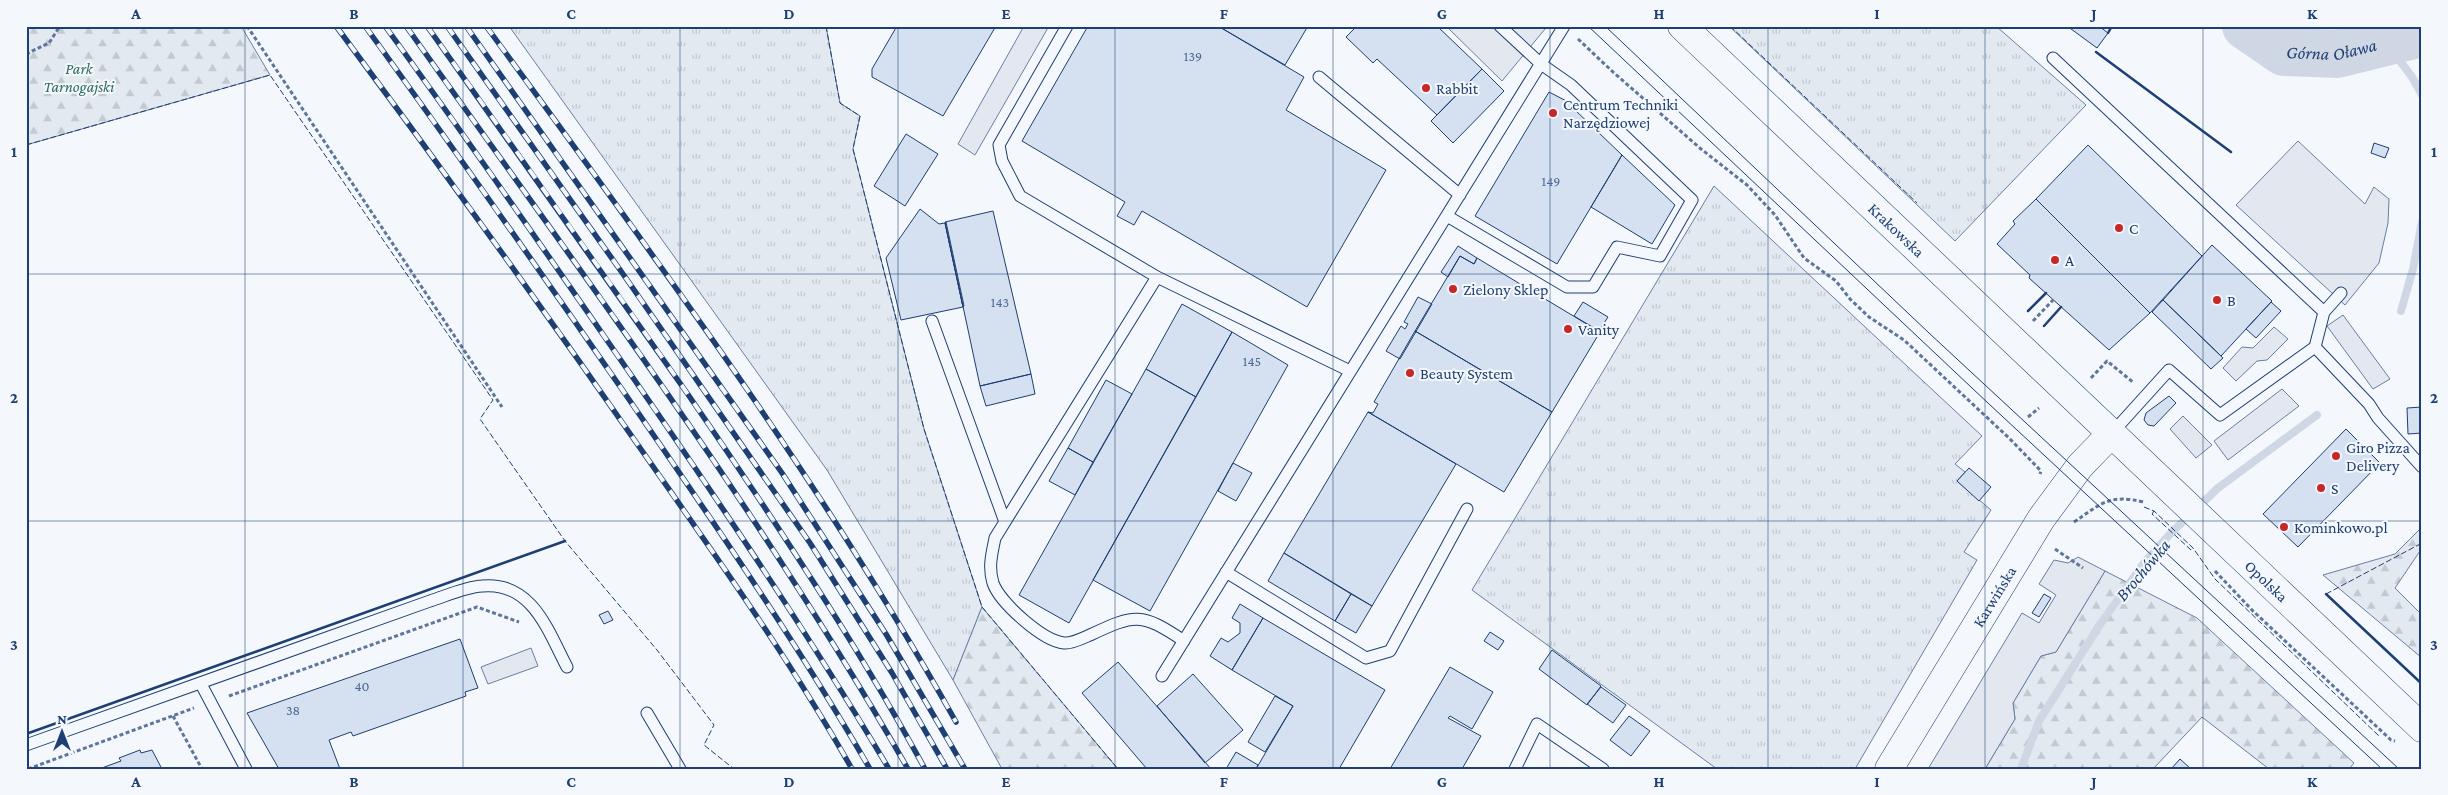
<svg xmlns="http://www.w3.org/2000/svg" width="2448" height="795" viewBox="0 0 2448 795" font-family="'Crimson Pro',serif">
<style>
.grass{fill:url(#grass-tufts);stroke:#687fa3}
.forest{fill:url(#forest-firs);stroke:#687fa3}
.parking{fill:#e3e8f0;stroke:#687fa3}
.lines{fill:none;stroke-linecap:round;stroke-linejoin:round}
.stream{stroke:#cfd7e4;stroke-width:8}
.river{stroke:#cfd7e4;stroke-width:48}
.building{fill:#d5e0f0;stroke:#1d3f73}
.lane-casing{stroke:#1d3f73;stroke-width:13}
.secondary-casing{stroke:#1d3f73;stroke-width:29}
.primary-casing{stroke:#1d3f73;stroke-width:29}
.path{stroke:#5e769c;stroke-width:3;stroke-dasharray:4 2.5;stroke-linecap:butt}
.lane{stroke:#f4f7fb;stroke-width:11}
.secondary{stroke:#f4f7fb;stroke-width:28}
.primary{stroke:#f4f7fb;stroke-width:28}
.tram{stroke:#1d3f73;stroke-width:1}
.rail-casing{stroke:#1d3f73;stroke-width:5.5}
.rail{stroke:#f4f7fb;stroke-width:4;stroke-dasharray:11;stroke-linecap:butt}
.fence{stroke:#1d3f73;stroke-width:1;stroke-dasharray:6 2.5;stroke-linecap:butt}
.wall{stroke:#1d3f73;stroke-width:2.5}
.grid{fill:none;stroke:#1d3f73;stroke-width:1;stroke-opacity:0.55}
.poi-dot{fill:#c62828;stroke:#f4f7fb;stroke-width:2}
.labels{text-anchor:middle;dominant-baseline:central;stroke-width:4;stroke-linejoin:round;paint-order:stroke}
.number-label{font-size:14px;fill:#4b6792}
.park-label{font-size:16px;font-style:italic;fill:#2c6c60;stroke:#f4f7fb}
.poi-label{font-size:16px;fill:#1d3f73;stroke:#f4f7fb;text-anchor:start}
.street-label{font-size:16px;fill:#1d3f73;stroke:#f4f7fb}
.water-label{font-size:18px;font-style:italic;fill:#1d3f73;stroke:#f4f7fb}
.neatline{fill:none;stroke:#1d3f73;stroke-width:2}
.grid-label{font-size:16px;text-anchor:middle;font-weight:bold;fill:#1d3f73}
</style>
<defs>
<pattern id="grass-tufts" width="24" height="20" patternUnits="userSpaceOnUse" patternTransform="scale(1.25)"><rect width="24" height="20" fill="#e3e9f0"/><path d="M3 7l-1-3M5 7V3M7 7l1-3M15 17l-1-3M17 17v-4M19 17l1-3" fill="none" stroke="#c2c9d1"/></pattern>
<pattern id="forest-firs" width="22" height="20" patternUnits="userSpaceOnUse" patternTransform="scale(1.25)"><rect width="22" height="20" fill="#e3e9f0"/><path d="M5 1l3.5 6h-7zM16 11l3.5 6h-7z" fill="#c2c9d1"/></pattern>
</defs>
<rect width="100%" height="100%" fill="#f4f7fb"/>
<path class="grass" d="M 509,26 L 826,26 L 840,103 L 860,116 L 853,149 L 924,429 L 982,607 L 953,680 L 827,470 Z
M 1729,26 L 1996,26 L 2086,105 L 1955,241 Z
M 2267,26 L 2380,26 L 2329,40 Z
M 1714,186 L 1982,436 L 1955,464 L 1965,472 L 1957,481 L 1991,510 L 1964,552 L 1977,560 L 1855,769 L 1717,769 L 1472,590 Z"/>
<path class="forest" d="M 26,26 L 241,26 L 270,75 L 26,145 Z
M 2422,527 L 2422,548 L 2395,588 L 2422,615 L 2422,658 L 2323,575 L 2395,554 Z
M 2105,571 L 2197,618 L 2354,763 L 2349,769 L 2269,769 L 2202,717 L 2153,769 L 1985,769 L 2015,719 L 2013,703 L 2041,656 L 2056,652 Z
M 982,607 L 1118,769 L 1002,769 L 953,680 Z"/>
<path class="parking" d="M 1024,26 L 1049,26 L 975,155 L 958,144 Z
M 1446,26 L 1542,26 L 1545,29 L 1502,81 Z
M 2298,141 L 2365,204 L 2374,187 L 2389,199 L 2388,223 L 2379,263 L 2345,305 L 2236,205 Z
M 2343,315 L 2390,379 L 2373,389 L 2327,326 Z
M 2274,327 L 2288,339 L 2267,360 L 2257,361 L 2236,381 L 2223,368 L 2242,347 L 2253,348 Z
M 2282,389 L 2299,406 L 2228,460 L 2214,441 Z
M 2183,416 L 2212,445 L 2196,458 L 2170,429 Z
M 2078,557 L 2105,571 L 2056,652 L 2041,656 L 2013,703 L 2015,719 L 1985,769 L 1928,769 L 2022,613 L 2039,623 L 2056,595 L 2039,584 L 2054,560 L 2068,563 Z
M 531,648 L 538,666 L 488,684 L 481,667 Z"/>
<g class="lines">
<path class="stream" d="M 2386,42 L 2412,77 L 2422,95
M 2401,311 L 2413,269 L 2422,222
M 2021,769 L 2039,721 L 2099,626 L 2143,564 L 2171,533 L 2218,488 L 2317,415"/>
<path class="river" id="s1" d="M 2246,26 L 2284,52 L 2337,54 L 2422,33"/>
</g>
<path class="building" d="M 897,26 L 996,26 L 943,116 L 872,77 L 872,69 Z
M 1088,26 L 1218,26 L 1304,77 L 1286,110 L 1386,170 L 1307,307 L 1142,211 L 1134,225 L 1117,216 L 1125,202 L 1022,141 Z
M 1218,26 L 1308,26 L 1285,65 Z
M 1357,26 L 1437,26 L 1482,69 L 1437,115 L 1377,59 L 1373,63 L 1346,37 Z
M 2067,26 L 2099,26 L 2108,33 L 2097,48 Z
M 1482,69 L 1504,91 L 1453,143 L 1431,121 Z
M 1549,92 L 1576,106 L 1574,109 L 1622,155 L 1557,264 L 1475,216 Z
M 906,134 L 938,154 L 905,206 L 874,186 Z
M 2374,143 L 2389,148 L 2385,158 L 2371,153 Z
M 2088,145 L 2202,256 L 2150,313 L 2036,199 Z
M 1622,155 L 1675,205 L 1652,244 L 1591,207 Z
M 2036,199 L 2150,313 L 2109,350 L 2029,278 L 2030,275 L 1997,244 L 2015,224 L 2013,221 Z
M 920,209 L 939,224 L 945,223 L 963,307 L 901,320 L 886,258 Z
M 993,211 L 1031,374 L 980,386 L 945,222 Z
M 946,222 L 964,306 L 963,307 L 945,223 Z
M 2212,245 L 2272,301 L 2221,356 L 2163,300 Z
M 1458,246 L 1477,258 L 1474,264 L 1460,256 L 1448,277 L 1441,272 Z
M 1460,256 L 1474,264 L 1477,258 L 1600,332 L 1552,412 L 1415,331 Z
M 1418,297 L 1432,304 L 1400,359 L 1386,351 L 1401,326 L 1405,329 L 1408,324 L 1404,322 Z
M 2163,300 L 2223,358 L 2211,369 L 2152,312 Z
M 1583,302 L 1608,317 L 1599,331 L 1574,316 Z
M 2271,302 L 2281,311 L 2256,338 L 2246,329 Z
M 1182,304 L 1232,332 L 1196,397 L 1146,369 Z
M 1415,331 L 1552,412 L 1504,492 L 1368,412 L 1373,413 L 1378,404 L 1374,402 Z
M 1232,332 L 1288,365 L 1150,611 L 1093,580 Z
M 1146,369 L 1196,397 L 1069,623 L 1019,595 Z
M 1031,374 L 1035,394 L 986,406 L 980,386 Z
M 1106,380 L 1132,394 L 1093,462 L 1068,448 Z
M 2169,396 L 2176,403 L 2154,426 L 2148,425 L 2144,420 L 2146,413 Z
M 2422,407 L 2422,433 L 2408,434 L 2407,408 Z
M 1368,412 L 1456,464 L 1372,606 L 1284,553 Z
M 2346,429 L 2380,463 L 2298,547 L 2263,514 Z
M 1068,448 L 1093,462 L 1075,495 L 1049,481 Z
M 1233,463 L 1252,473 L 1236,501 L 1218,491 Z
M 1969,468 L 1991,487 L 1979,501 L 1957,481 Z
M 1284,553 L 1351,594 L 1335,621 L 1268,581 Z
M 1351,594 L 1372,606 L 1356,633 L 1335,621 Z
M 2044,594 L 2051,598 L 2039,617 L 2032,613 Z
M 1240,604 L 1263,618 L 1232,670 L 1210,656 L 1221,638 L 1228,642 L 1240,633 L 1240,623 L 1232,618 Z
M 608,611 L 613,620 L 604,624 L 599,615 Z
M 1263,618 L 1385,690 L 1339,769 L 1256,769 L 1293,706 L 1232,670 Z
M 1490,632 L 1504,641 L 1498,650 L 1484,641 Z
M 460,639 L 478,688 L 465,692 L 466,696 L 353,736 L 351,732 L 329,740 L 340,769 L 279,769 L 247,713 Z
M 1552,650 L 1601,686 L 1587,705 L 1539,669 Z
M 1118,662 L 1182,735 L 1211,769 L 1147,769 L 1082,693 Z
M 1450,667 L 1493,692 L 1472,729 L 1450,716 L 1448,718 L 1481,736 L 1462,769 L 1390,769 Z
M 1193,674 L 1243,730 L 1205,763 L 1157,706 Z
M 1601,687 L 1626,705 L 1613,723 L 1587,704 Z
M 1275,696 L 1293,706 L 1265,752 L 1248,742 Z
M 1629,716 L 1650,731 L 1631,756 L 1610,740 Z
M 140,750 L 141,753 L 152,750 L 162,769 L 99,769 L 121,761 L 119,758 Z
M 1236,752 L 1258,765 L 1256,769 L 1226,769 Z
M 2180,759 L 2191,769 L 2171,769 Z"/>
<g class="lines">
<defs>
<path id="lane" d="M 1067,26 L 999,145 L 1002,161 L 1020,196 L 1157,277 L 1350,371
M 2053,58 L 2324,312
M 1319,77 L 1460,195
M 1447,216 L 1567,287 L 1593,287 L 1617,247 L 1660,256 L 1692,200 L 1571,85 L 1541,64 L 1500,26
M 1157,277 L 995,538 C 992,553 988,567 993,583 C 1000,603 1043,641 1064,643 C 1071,644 1083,638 1090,635 C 1135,614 1141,612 1184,641
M 932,321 L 1005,522
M 2315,347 L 2369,404 L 2378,418 L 2422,467
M 2112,433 L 2169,370 L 2220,415 L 2315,347 L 2324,312 L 2341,293
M 1226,572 L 1366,658 L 1390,651 L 1467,509
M 1162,676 L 1564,26
M 201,684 L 246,769
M 647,713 L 680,769
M 26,745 L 430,601 C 446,596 465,587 482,586 C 532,581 548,631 567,667
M 1515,769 L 1537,724 L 1603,769"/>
<g id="secondary">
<path id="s2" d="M 1889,769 L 2041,519 L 2080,466 L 2112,433"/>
</g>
<g id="primary">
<path id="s3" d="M 1682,26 L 2422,728"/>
</g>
</defs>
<use href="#lane" class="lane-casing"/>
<use href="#secondary" class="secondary-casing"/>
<use href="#primary" class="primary-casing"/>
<path class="path" d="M 247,26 L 502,407
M 1578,39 L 1613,72 L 1701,149 L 1747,185 L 1775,215 L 1804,258 L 1836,281 L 1850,299 L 1869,317 L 1904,340 L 2009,438 L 2041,471 L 2040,474
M 26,54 L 49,43 L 60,26
M 2033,321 L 2053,300
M 2091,378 L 2107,361 L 2134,383
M 2028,417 L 2039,408
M 2074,522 C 2102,503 2109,494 2144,502
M 2055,549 L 2083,568
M 2215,571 L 2253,611 L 2391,740 L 2395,741
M 229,696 L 477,607 L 519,622
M 173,716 L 202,769
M 28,769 L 194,708"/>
<use href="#lane" class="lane"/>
<use href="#secondary" class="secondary"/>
<use href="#primary" class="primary"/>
<path class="tram" d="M 1588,26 L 1989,404 L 2382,769
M 1605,26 L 1929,333 L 2399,769"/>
<defs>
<path id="rail" d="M 336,26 C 444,171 549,317 652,465 C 722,565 792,663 852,769
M 365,26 C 454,149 542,274 628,398 C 712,520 796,641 870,769
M 385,26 C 460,129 532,232 604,336 C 703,478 800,620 889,769
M 406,26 C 579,270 759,509 908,769
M 427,26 C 514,148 601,270 687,393 C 771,515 854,639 925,769
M 447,26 L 623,274 L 810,543 L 892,673 L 947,769
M 466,26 L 782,473 L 886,634 L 965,769
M 486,26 C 651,252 819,477 956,722"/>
</defs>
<use href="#rail" class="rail-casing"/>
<use href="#rail" class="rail"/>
<path class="fence" d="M 826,26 L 840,103 L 860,116 L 853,149 L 924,429 L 982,607 L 1118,769
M 1730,26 L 1917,203
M 26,145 L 270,75 L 493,400 L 480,419 L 565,541 L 657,650 L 714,725 L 704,745 L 734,769
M 2144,507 L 2154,511 L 2193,548 L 2215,579 L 2379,736
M 2154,511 L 2152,514 L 2191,550 L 2193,548
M 2326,594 L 2422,543"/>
<path class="wall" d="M 2108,33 L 2112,26
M 2096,52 L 2231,152
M 2028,311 L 2046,293
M 2044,326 L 2061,307
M 2326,594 L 2422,684
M 26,734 L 565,541"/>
</g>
<path class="grid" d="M 245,26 L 245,769M 463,26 L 463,769M 680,26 L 680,769M 898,26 L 898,769M 1115,26 L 1115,769M 1333,26 L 1333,769M 1550,26 L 1550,769M 1768,26 L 1768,769M 1985,26 L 1985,769M 2203,26 L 2203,769M 26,274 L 2422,274M 26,521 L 2422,521"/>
<g class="poi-dot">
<circle cx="1426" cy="88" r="5"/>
<circle cx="1553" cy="113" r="5"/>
<circle cx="2119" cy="228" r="5"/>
<circle cx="2055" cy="260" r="5"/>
<circle cx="1453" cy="289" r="5"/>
<circle cx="2217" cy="300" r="5"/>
<circle cx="1568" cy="329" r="5"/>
<circle cx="1410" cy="373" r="5"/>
<circle cx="2336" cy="456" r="5"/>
<circle cx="2321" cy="488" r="5"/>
<circle cx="2284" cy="527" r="5"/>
</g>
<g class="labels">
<g class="number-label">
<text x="1193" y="56">139</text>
<text x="1551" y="181">149</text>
<text x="1000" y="302">143</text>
<text x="1252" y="361">145</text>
<text x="362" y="686">40</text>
<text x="293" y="710">38</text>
</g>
<g class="park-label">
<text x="79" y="68">Park<tspan x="79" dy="18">Tarnogajski</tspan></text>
</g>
<g class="poi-label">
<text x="1436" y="88">Rabbit</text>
<text x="1563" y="104">Centrum Techniki<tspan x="1563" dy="18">Narzędziowej</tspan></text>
<text x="2129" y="228">C</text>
<text x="2065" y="260">A</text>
<text x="1463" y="289">Zielony Sklep</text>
<text x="2227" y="300">B</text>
<text x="1578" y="329">Vanity</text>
<text x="1420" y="373">Beauty System</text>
<text x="2346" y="447">Giro Pizza<tspan x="2346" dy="18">Delivery</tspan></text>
<text x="2331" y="488">S</text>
<text x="2294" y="527">Kominkowo.pl</text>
</g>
<g class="street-label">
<text stroke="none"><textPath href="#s3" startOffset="296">Krakowska</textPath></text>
<text stroke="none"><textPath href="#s3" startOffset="806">Opolska</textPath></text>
<text stroke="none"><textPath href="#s2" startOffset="202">Karwińska</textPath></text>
</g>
<g class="water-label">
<text stroke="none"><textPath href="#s1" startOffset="94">Górna Oława</textPath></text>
<text transform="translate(2143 570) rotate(-50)">Brochówka</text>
</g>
</g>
<rect width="2448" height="795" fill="none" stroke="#f4f7fb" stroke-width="55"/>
<g transform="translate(62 732)" stroke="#f4f7fb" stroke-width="4" paint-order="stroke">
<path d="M0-4L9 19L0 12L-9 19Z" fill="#1d3f73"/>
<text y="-8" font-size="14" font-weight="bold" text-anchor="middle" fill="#1d3f73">N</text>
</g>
<rect x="28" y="28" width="2392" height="740" class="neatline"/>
<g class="grid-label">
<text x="136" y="19">A</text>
<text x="354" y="19">B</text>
<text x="571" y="19">C</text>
<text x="789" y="19">D</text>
<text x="1006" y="19">E</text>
<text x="1224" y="19">F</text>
<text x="1442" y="19">G</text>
<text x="1659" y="19">H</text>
<text x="1877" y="19">I</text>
<text x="2094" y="19">J</text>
<text x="2312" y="19">K</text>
<text x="14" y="157">1</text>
<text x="2434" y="157">1</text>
<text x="14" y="403">2</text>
<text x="2434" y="403">2</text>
<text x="14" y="650">3</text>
<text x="2434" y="650">3</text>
<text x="136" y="787">A</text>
<text x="354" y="787">B</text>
<text x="571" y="787">C</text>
<text x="789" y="787">D</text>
<text x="1006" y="787">E</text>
<text x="1224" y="787">F</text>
<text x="1442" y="787">G</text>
<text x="1659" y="787">H</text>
<text x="1877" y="787">I</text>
<text x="2094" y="787">J</text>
<text x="2312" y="787">K</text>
</g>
</svg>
